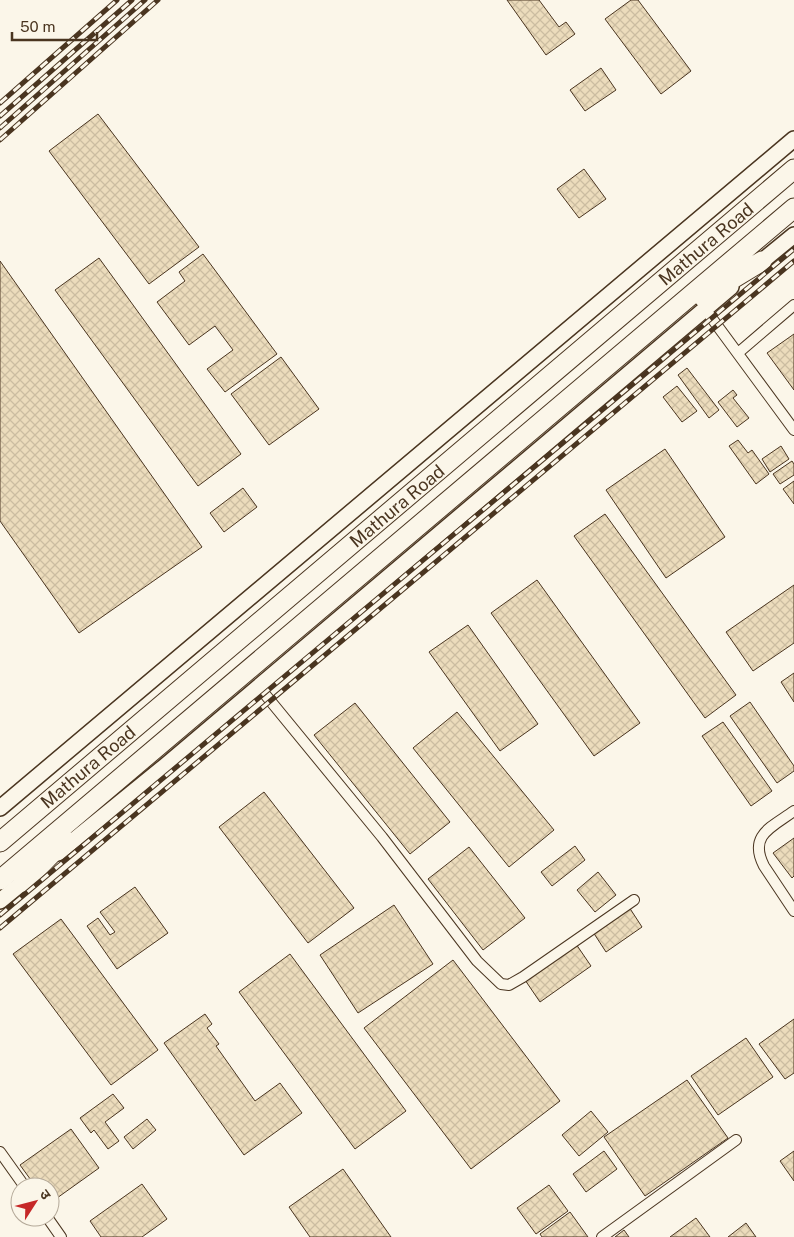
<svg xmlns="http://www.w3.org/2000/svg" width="794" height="1237" viewBox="0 0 794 1237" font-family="'Public Sans','Noto Sans Devanagari',sans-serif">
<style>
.building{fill:url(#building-cross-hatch);stroke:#4a3520}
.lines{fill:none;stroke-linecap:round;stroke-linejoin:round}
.street-casing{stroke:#4a3520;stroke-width:12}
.secondary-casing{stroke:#4a3520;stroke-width:18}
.highway-casing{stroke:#4a3520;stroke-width:21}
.street{stroke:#fbf6e9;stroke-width:10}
.secondary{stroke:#fbf6e9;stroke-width:15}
.highway{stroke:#fbf6e9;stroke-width:19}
.rail-casing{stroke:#4a3520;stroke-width:5}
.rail{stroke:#fbf6e9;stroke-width:3;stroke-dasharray:9;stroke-linecap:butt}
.labels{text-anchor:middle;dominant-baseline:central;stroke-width:4;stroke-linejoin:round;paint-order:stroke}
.street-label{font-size:18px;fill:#4a3520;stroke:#fbf6e9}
</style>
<defs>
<pattern id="building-cross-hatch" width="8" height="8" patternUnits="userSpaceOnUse" patternTransform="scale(1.25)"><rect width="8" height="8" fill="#ecdcbc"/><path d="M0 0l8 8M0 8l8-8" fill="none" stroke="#ccbda1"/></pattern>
</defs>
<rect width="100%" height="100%" fill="#fbf6e9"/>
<path class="building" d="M 507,0 L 539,0 L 559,27 L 566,22 L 575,34 L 546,55 Z
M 631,0 L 638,0 L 691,71 L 661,94 L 605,19 Z
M 601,68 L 616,90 L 585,111 L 570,90 Z
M 98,114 L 199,247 L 149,284 L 49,151 Z
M 584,169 L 606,199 L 579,218 L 557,189 Z
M 203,254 L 277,354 L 225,392 L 207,369 L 233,350 L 215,326 L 189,345 L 157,302 L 185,281 L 179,272 Z
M 99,258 L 241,454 L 198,486 L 55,290 Z
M 0,261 L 202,547 L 79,633 L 0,521 Z
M 794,334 L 794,390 L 767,353 Z
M 281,357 L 319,409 L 269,445 L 231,394 Z
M 687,368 L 719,410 L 709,418 L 678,375 Z
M 677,386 L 697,411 L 682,422 L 663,397 Z
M 733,390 L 737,395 L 733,398 L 749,418 L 737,427 L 718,402 Z
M 738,440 L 748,453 L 752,450 L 769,474 L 756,484 L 729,446 Z
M 781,446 L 789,459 L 770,472 L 762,459 Z
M 665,449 L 725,537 L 666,578 L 606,490 Z
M 792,461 L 794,464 L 794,475 L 780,484 L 773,474 Z
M 794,481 L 794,504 L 783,489 Z
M 243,488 L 257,507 L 224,532 L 210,513 Z
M 605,514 L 736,695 L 705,718 L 574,536 Z
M 537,580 L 640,723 L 594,756 L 491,613 Z
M 794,585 L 794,643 L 753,671 L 726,632 Z
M 468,625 L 538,724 L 500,751 L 429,652 Z
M 794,673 L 794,702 L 781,682 Z
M 750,702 L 794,766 L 794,771 L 777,783 L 730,716 Z
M 355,703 L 450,822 L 410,854 L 314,735 Z
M 457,712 L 554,830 L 509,867 L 413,748 Z
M 723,722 L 772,791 L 751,806 L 702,736 Z
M 264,792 L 354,908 L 308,943 L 219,827 Z
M 794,838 L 794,876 L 792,878 L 773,853 Z
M 575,846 L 585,860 L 552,886 L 541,872 Z
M 469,847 L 525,918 L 483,950 L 428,879 Z
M 598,872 L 616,895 L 595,912 L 577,890 Z
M 135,887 L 168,933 L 117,969 L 87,926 L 98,918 L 110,935 L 115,932 L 100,912 Z
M 394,905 L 433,964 L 358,1013 L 320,955 Z
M 629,907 L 642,927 L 606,952 L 593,932 Z
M 61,919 L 158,1050 L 111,1085 L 13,954 Z
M 576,944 L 591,966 L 540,1002 L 525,980 Z
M 290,954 L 406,1111 L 355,1149 L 239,992 Z
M 453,960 L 560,1101 L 471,1169 L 364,1028 Z
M 205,1014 L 212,1024 L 207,1028 L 219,1044 L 216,1046 L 255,1101 L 280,1083 L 302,1113 L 244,1155 L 164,1043 Z
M 794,1019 L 794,1073 L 785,1079 L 759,1044 Z
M 746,1038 L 773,1077 L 718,1115 L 691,1076 Z
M 687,1080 L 728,1138 L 645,1196 L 604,1137 Z
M 113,1094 L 124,1108 L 105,1122 L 119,1141 L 108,1149 L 94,1130 L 91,1133 L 80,1118 Z
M 591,1111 L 608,1132 L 579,1156 L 562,1135 Z
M 147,1119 L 156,1130 L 133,1149 L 124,1137 Z
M 71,1129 L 99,1168 L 50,1203 L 50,1187 L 36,1187 L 20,1165 Z
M 604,1151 L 617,1169 L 586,1192 L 573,1174 Z
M 794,1151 L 794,1181 L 780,1161 Z
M 343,1169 L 391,1237 L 310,1237 L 289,1207 Z
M 142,1184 L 167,1219 L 142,1237 L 101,1237 L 90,1221 Z
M 549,1185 L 568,1211 L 536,1234 L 517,1208 Z
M 570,1212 L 588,1237 L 542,1237 L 540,1234 Z
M 696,1218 L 710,1237 L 670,1237 Z
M 746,1223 L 756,1237 L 728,1237 Z
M 624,1230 L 629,1237 L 615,1237 Z"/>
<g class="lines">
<defs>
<path id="street" d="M 705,309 L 794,430
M 738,353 L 794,305
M 259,687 L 382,837 L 477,961 L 501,984 L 509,985 L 523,977 L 634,900
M 794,811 C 772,827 748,835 764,866 L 794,911
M 0,1152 L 25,1187
M 47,1217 L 61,1237
M 602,1237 L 736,1140"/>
<path id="secondary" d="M 755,267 L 794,235
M 0,808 L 794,139
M 58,853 L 165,766 L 731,287
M 0,901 L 33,874"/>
<path id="highway" d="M 703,297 L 762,261
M 0,842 L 794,169
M 0,880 L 794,208
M 24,882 L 65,840"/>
</defs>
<use href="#street" class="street-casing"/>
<use href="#secondary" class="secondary-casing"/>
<use href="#highway" class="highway-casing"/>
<use href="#street" class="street"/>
<use href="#secondary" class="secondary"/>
<use href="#highway" class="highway"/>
<defs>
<path id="rail" d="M 0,103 L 117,0
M 0,116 L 132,0
M 0,128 L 145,0
M 0,140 L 158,0
M 0,915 L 794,249
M 0,928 L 794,261"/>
</defs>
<use href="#rail" class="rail-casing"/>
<use href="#rail" class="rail"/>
</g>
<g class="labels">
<g class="street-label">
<text transform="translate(706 244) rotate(-40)">Mathura Road</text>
<text transform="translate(397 506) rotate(-40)">Mathura Road</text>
<text transform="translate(88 767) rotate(-40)">Mathura Road</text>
</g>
</g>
<g transform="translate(35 1202) rotate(54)"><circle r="24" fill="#fbf6e9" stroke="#b4a999"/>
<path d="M0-4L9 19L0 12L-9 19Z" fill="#c62828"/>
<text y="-8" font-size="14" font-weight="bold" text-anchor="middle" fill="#4a3520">उ</text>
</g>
<path d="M12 32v8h85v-8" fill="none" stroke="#4a3520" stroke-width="2.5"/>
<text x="20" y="32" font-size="15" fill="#4a3520" stroke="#fbf6e9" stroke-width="4" paint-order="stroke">50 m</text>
</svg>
